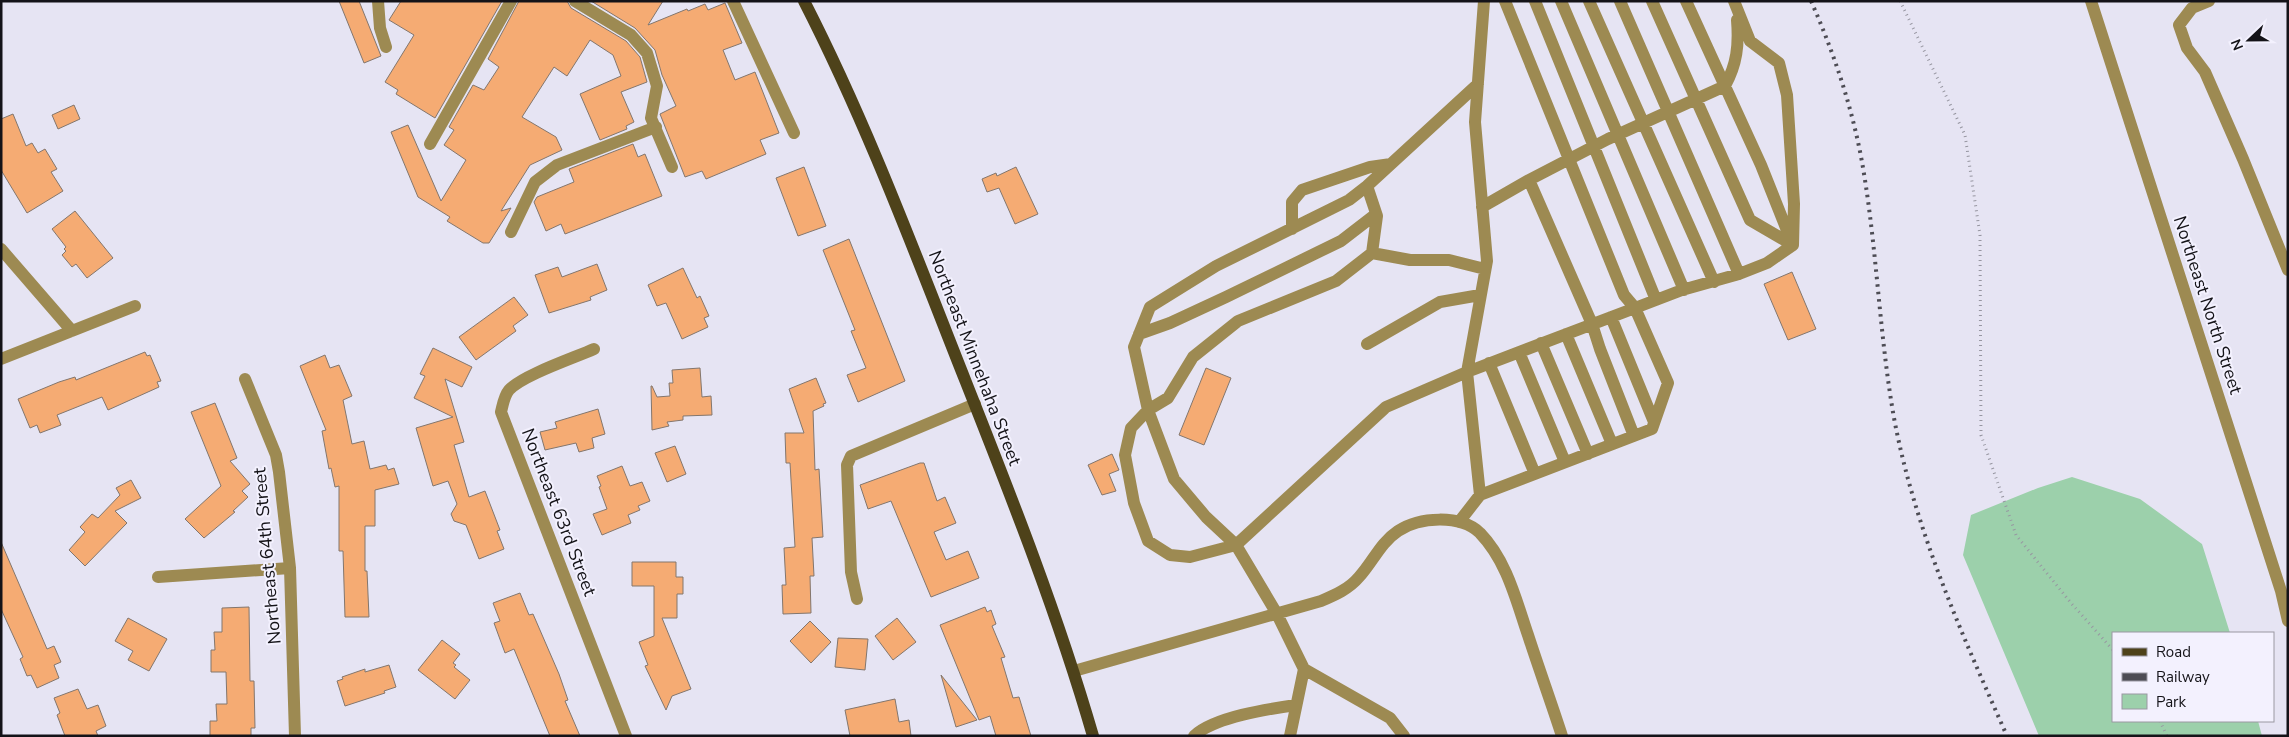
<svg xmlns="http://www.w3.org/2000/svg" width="2289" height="737" viewBox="0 0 2289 737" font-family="'Nunito Sans',sans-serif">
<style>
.green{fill:#9cd0ab}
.building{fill:#f5ab73;stroke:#83766d}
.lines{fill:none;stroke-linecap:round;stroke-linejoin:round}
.path{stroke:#9796a1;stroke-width:3;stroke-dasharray:1 4;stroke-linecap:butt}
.minor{stroke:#9d8a52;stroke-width:12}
.major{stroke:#4e421a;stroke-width:12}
.rail{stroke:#4d4c54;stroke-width:4;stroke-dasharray:2.5 5;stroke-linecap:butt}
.labels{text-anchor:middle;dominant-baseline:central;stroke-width:4;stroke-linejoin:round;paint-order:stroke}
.street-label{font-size:18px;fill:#141318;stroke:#f3f1fe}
</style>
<rect width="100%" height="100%" fill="#e6e4f3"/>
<path class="green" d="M 2072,477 L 2140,499 L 2202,544 L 2230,633 L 2113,633 L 2113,721 L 2258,721 L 2262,736 L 2039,736 L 1963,555 L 1971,515 L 2038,488 Z"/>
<path class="building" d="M 339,1 L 359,1 L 381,56 L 364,63 Z
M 401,1 L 502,1 L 435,118 L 396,94 L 398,90 L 385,82 L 414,35 L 389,20 Z
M 519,1 L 567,1 L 571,8 L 626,41 L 640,57 L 647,82 L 621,92 L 634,122 L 626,126 L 627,129 L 600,140 L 580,94 L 621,76 L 613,55 L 590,40 L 567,76 L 554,67 L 522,117 L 556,137 L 562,150 L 530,165 L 501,211 L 511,208 L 489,243 L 483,243 L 447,221 L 450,217 L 418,197 L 391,132 L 408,125 L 441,201 L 466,160 L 444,145 L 454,130 L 449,127 L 473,85 L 484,90 L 499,67 L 488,59 Z
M 591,1 L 663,1 L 648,25 L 687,9 L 688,11 L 705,4 L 708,10 L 725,3 L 742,43 L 723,50 L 735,80 L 755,72 L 779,133 L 760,140 L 766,154 L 706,179 L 702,171 L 685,177 L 660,114 L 676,106 L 662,75 L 655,50 L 635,28 Z
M 74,105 L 80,119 L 58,129 L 52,115 Z
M 13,114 L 26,146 L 32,143 L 38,153 L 45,149 L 57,169 L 51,172 L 63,191 L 27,213 L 1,170 L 1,119 Z
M 633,144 L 638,157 L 645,154 L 662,196 L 565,234 L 561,224 L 546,231 L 534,202 L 537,197 L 574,182 L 569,169 Z
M 804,167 L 826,226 L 798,236 L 776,178 Z
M 1016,167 L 1038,214 L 1015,224 L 999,188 L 987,192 L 982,179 L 996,173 L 997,176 Z
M 75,211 L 113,258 L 87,278 L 76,264 L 72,267 L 62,255 L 66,251 L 64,249 L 66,247 L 52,229 Z
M 849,239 L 905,381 L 858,402 L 847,375 L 866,368 L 851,331 L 855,330 L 823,250 Z
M 597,264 L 607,290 L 590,297 L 591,300 L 549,313 L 535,275 L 558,267 L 562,277 Z
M 683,268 L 697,298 L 700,296 L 709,316 L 704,318 L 708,327 L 682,339 L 666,303 L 657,306 L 648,285 Z
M 1792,272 L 1816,329 L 1788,340 L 1764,284 Z
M 514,297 L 528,315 L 513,326 L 516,331 L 476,360 L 459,337 Z
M 433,348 L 472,367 L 462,387 L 445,379 L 464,442 L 454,445 L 469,497 L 485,491 L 500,530 L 497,531 L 504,549 L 479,559 L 466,525 L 454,521 L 451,514 L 457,504 L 448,481 L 433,486 L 416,428 L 453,417 L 414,398 L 425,376 L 420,374 Z
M 145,352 L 147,356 L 150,355 L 161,381 L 157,382 L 159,387 L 108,410 L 102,397 L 57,415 L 61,425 L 40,433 L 37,425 L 30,428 L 18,399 L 59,382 L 75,377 L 76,380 Z
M 325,355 L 330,368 L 339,365 L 352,396 L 343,400 L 352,444 L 364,441 L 370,469 L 386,465 L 388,470 L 394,468 L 399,484 L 375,490 L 375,526 L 365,526 L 365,571 L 367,571 L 369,617 L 345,617 L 343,551 L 339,551 L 339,486 L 335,487 L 331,468 L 329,469 L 322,431 L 326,430 L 300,366 Z
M 700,368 L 702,397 L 711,396 L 712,415 L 683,416 L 683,420 L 667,422 L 669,426 L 652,430 L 651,386 L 652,386 L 657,397 L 670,396 L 669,383 L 673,383 L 672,370 Z
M 1206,368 L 1231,378 L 1204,445 L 1179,435 Z
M 816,378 L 826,403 L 823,404 L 824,406 L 813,411 L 815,470 L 819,469 L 823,537 L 812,538 L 814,576 L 810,576 L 811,613 L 783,614 L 782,585 L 786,585 L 784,548 L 795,547 L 790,463 L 786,463 L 785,433 L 804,433 L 789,389 Z
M 215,403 L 237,458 L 230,461 L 250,484 L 242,491 L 248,497 L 233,511 L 235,512 L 204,538 L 185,519 L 221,486 L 191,412 Z
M 598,409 L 605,434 L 592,438 L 594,448 L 579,452 L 576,443 L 545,450 L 540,432 L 557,428 L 555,422 Z
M 675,446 L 686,474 L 667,482 L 655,453 Z
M 1112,454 L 1119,470 L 1109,474 L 1116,491 L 1102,495 L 1088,465 Z
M 920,463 L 924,463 L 937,501 L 945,497 L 956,523 L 934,532 L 946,560 L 968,551 L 979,578 L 931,597 L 891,501 L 868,509 L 860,485 Z
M 622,466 L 630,486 L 642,482 L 650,501 L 638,506 L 640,510 L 628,515 L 631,523 L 602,535 L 593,514 L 607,509 L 599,487 L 601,486 L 597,476 Z
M 131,480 L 141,498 L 115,511 L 127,523 L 85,566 L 69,550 L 85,532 L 80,527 L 92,514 L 98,518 L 120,495 L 116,488 Z
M 1,542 L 47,649 L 54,646 L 61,662 L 54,665 L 59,678 L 37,688 L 31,675 L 27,676 L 20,659 L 23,657 L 1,609 Z
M 632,562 L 676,562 L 676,577 L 683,577 L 683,594 L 677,594 L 677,618 L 662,618 L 691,689 L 672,696 L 666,710 L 645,666 L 648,665 L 639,642 L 654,636 L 654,586 L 632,586 Z
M 520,593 L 529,615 L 533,614 L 559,674 L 568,700 L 565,701 L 580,736 L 550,736 L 514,649 L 505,653 L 494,623 L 500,621 L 493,603 Z
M 249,607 L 250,681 L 254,681 L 255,728 L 251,728 L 251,736 L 210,736 L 210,721 L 217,721 L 216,704 L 227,704 L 226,672 L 211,672 L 211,650 L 215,650 L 214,632 L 222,632 L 222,608 Z
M 985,607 L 987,612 L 991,610 L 996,624 L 992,626 L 1005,657 L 1001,658 L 1013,698 L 1019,697 L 1031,736 L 996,736 L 990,716 L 979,720 L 940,625 Z
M 128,618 L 167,639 L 149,671 L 128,660 L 133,651 L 115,641 Z
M 897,618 L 916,642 L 893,660 L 875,636 Z
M 810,621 L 831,642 L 811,663 L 790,641 Z
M 838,638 L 868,639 L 865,670 L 835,667 Z
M 442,640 L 460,654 L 453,663 L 456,665 L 454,667 L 470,680 L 455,699 L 418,670 Z
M 389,665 L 396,687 L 384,691 L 385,693 L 345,706 L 337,681 L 343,679 L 342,677 L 365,669 L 365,672 Z
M 941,675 L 977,720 L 956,727 Z
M 78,689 L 87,709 L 98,705 L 106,726 L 96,731 L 98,736 L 65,736 L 57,715 L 60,713 L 54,698 Z
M 895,699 L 899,722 L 909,720 L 911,736 L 850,736 L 845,710 Z"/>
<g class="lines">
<path class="path" d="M 1900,1 L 1965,135 L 1980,235 L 1981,435 L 2016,535 L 2071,603 L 2113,650
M 2160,721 L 2167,736"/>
<path class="minor" d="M 378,1 L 380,28 L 386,47
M 575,1 L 631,35 L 647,53 L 657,86 L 651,118 L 672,167
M 733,1 L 794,133
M 1505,1 L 1624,295 L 1635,308 L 1682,290 L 1739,274 L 1767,263 L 1793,245 L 1794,204 L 1787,95 L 1779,63 L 1750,41 L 1734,1
M 1535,1 L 1656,300
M 1561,1 L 1684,290
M 1589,1 L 1714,282
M 1620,1 L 1739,274
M 1652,1 L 1750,220 L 1793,245
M 1686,1 L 1761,165 L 1790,238
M 2091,1 L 2281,591 L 2288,621
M 2209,1 L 2192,8 L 2179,25 L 2187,48 L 2205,72 L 2243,159 L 2288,270
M 430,144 L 511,1
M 1482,207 L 1529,180
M 1292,229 L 1292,202 L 1302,190 L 1370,167 L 1391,164
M 511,232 L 535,182 L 557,165 L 656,127
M 1,249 L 72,331
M 1372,253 L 1410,260 L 1449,260 L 1485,269
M 1611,317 L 1654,422
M 1139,334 L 1170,323 L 1226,297 L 1341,241 L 1376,214
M 1566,334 L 1612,444
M 1541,343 L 1588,454
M 1367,344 L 1440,302 L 1480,295
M 594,349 C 574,358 523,375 509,390 C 504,396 503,404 501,412 L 626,736
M 1519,352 L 1565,462
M 1,359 L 135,306
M 1489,363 L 1535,474
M 245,379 L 276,455 L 279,472 L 290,568 L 295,736
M 1634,436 L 1600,349 L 1592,324 L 1529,180 L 1608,139 L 1725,86 C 1737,64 1739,45 1737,20
M 1459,522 L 1480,495 L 1652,429 L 1668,383 L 1635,308 L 1467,372 L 1480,495
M 1236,545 L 1206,517 L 1174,479 L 1148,410 L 1134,347 L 1150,307 L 1216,266 L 1349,200 L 1367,186 L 1478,84
M 1236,545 L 1190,557 L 1170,555 L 1148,541 L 1134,503 L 1125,455 L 1131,428 L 1148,410 L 1168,398 L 1193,357 L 1238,321 L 1336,281 L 1372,253 L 1377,216 L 1367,186
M 158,577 L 290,568
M 857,599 L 851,572 L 847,465 L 851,456 L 975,404
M 1304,669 L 1390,718 L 1404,736
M 1074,671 L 1321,601 C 1335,595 1349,589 1359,577 C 1373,562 1380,543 1398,531 C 1419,517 1460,514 1480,533 C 1507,561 1516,600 1528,635 C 1539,669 1551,702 1562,736
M 1194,736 C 1214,717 1268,709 1296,705
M 1290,736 L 1304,669 L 1277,614 L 1236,545 L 1386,407 L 1467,372 L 1487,261 L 1475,122 L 1484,1"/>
<path class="major" d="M 804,1 C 864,118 910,240 958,362 C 1007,486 1056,608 1093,736"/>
<path class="rail" d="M 1811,1 C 1834,53 1852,107 1862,162 C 1877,247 1879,333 1894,418 C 1915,530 1961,632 2007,736"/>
</g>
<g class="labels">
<g class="street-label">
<text transform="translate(2208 305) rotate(72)">Northeast North Street</text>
<text transform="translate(975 358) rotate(69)">Northeast Minnehaha Street</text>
<text transform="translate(559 512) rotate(69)">Northeast 63rd Street</text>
<text transform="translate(267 556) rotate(-95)">Northeast 64th Street</text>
</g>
</g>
<rect width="2289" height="737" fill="none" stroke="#141318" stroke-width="5"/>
<rect x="2112" y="632" width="162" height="90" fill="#f3f1fe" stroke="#9a98a2"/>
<rect x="2122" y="648" width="25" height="8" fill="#4e421a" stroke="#9a98a2"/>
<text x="2156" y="657" font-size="15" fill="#141318">Road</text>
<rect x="2122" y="673" width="25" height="8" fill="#4d4c54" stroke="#9a98a2"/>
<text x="2156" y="682" font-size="15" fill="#141318">Railway</text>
<rect x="2122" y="694" width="25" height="15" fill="#9cd0ab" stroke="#9a98a2"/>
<text x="2156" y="707" font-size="15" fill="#141318">Park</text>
<g transform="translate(2249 40) rotate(248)" stroke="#f3f1fe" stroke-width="4" paint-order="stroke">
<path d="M0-4L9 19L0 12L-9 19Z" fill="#141318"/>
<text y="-8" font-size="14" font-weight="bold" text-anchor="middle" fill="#141318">N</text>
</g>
</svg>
